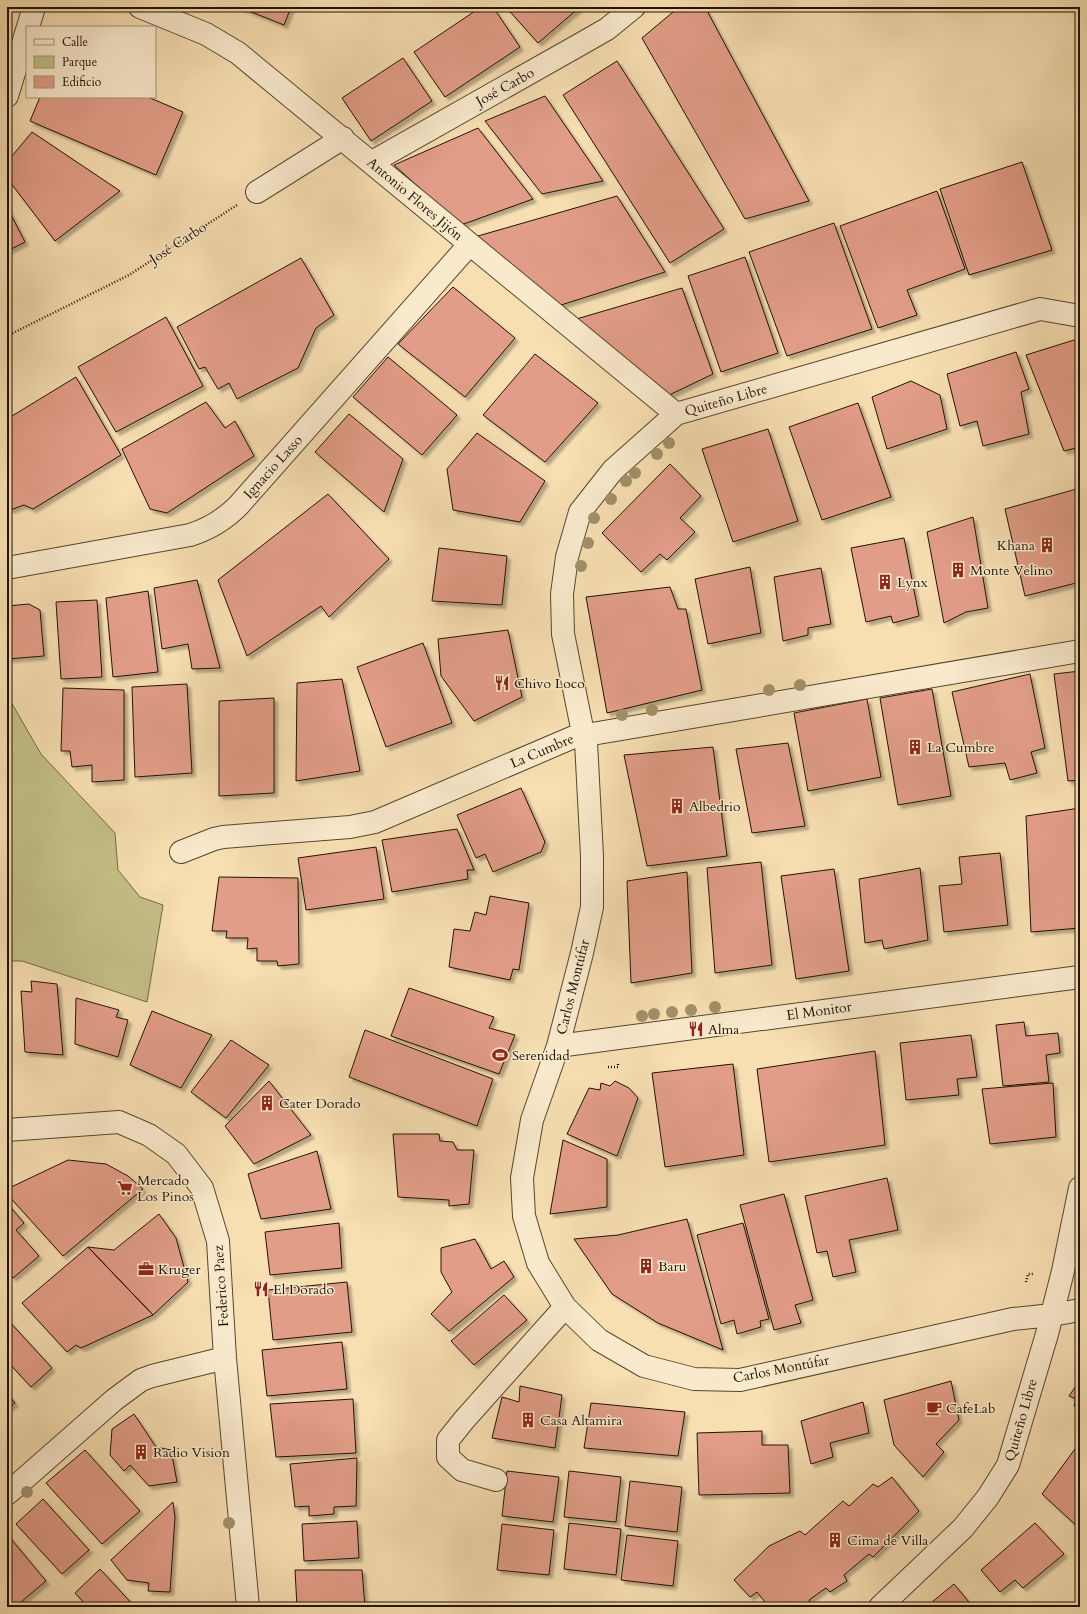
<svg xmlns="http://www.w3.org/2000/svg" width="1087" height="1614" viewBox="0 0 1087 1614" font-family="Cardo,serif">
<style>
.green{fill:#c4c087;stroke:#726a44}
.building{fill:#e29d88;stroke:#211301;filter:url(#shadow)}
.lines{fill:none;stroke-linecap:round;stroke-linejoin:round}
.minor-casing{stroke:#56462d;stroke-width:24}
.path{stroke:#211301;stroke-width:2.5;stroke-dasharray:1 2;stroke-linecap:butt}
.minor{stroke:#faeacd;stroke-width:22}
.tree{fill:#a1906a}
.labels{text-anchor:middle;dominant-baseline:central;stroke-width:3;stroke-linejoin:round;paint-order:stroke}
.street-label{font-size:14px;fill:#211301;stroke:#faeacd}
.poi-label{font-size:14px;fill:#211301;stroke:#faeacd;text-anchor:start}
</style>
<defs>
<filter id="shadow"><feDropShadow dx="3.5" dy="3.5" stdDeviation="1" flood-color="#0004"/></filter>
</defs>
<rect width="100%" height="100%" fill="#f7dfb2"/>
<filter id="stains"><feTurbulence type="fractalNoise" baseFrequency=".005" numOctaves="4"/><feColorMatrix values="0 0 0 0 .2 0 0 0 0 .09 0 0 0 0 .02 0 0 0 .5 -.17"/></filter>
<radialGradient id="worn" r=".72"><stop offset=".6" stop-color="#630" stop-opacity="0"/><stop offset="1" stop-color="#630" stop-opacity=".3"/></radialGradient>
<path class="green" d="M 7,695 L 41,754 L 115,833 L 118,870 L 140,897 L 163,905 L 147,1002 L 22,961 L 7,961 Z"/>
<path class="building" d="M 239,7 L 291,7 L 284,25 Z
M 481,7 L 493,7 L 520,47 L 445,97 L 414,52 Z
M 506,7 L 580,7 L 538,43 Z
M 679,7 L 705,7 L 809,201 L 745,219 L 642,38 Z
M 403,58 L 432,101 L 371,141 L 342,98 Z
M 617,61 L 724,229 L 670,263 L 563,95 Z
M 545,96 L 603,181 L 542,194 L 485,121 Z
M 40,97 L 148,97 L 183,112 L 156,175 L 30,121 Z
M 478,128 L 533,199 L 461,225 L 394,165 Z
M 32,132 L 120,191 L 55,241 L 7,178 L 7,162 Z
M 1022,162 L 1052,250 L 969,275 L 940,189 Z
M 937,191 L 965,269 L 907,290 L 917,315 L 878,328 L 840,226 Z
M 617,196 L 665,272 L 561,305 L 471,238 Z
M 7,207 L 25,242 L 7,251 Z
M 834,223 L 872,329 L 787,356 L 749,252 Z
M 745,257 L 778,353 L 721,372 L 688,276 Z
M 301,258 L 334,315 L 316,328 L 298,368 L 237,399 L 229,383 L 218,389 L 205,367 L 199,369 L 177,327 Z
M 453,287 L 515,338 L 465,397 L 398,344 Z
M 682,288 L 713,374 L 665,397 L 573,320 Z
M 166,317 L 203,386 L 116,432 L 78,367 Z
M 1074,340 L 1080,343 L 1080,447 L 1064,451 L 1026,355 Z
M 1016,352 L 1029,389 L 1021,392 L 1029,434 L 983,446 L 977,421 L 960,426 L 947,374 Z
M 535,354 L 598,403 L 545,462 L 483,415 Z
M 388,357 L 457,415 L 422,455 L 353,397 Z
M 76,377 L 121,455 L 33,509 L 24,505 L 10,510 L 7,507 L 7,419 Z
M 911,381 L 940,395 L 947,429 L 887,449 L 872,397 Z
M 206,402 L 225,428 L 235,421 L 254,456 L 167,513 L 150,509 L 122,449 Z
M 858,403 L 891,497 L 822,520 L 789,427 Z
M 349,414 L 403,459 L 384,512 L 315,452 Z
M 768,429 L 798,521 L 733,542 L 702,449 Z
M 477,433 L 545,481 L 520,522 L 453,510 L 447,469 Z
M 670,464 L 701,496 L 680,518 L 695,532 L 667,560 L 660,554 L 641,572 L 602,533 Z
M 1080,488 L 1080,582 L 1025,596 L 1005,509 Z
M 328,494 L 389,559 L 329,617 L 321,606 L 247,656 L 218,580 Z
M 973,517 L 988,608 L 966,612 L 944,623 L 927,532 Z
M 904,538 L 919,616 L 893,623 L 891,616 L 866,622 L 851,548 Z
M 439,548 L 507,556 L 502,605 L 432,601 Z
M 750,567 L 761,633 L 708,644 L 695,579 Z
M 821,568 L 831,624 L 808,628 L 808,635 L 783,641 L 774,577 Z
M 197,580 L 220,668 L 192,669 L 188,644 L 162,649 L 154,588 Z
M 670,587 L 678,609 L 686,609 L 702,690 L 607,713 L 586,597 Z
M 148,591 L 158,672 L 113,677 L 106,598 Z
M 97,600 L 102,677 L 61,679 L 56,602 Z
M 29,604 L 40,610 L 44,656 L 7,659 L 7,606 Z
M 508,630 L 522,697 L 474,721 L 441,676 L 438,639 Z
M 423,643 L 452,723 L 386,747 L 357,667 Z
M 1080,671 L 1080,780 L 1068,781 L 1054,674 Z
M 1030,674 L 1045,748 L 1031,752 L 1037,773 L 1010,780 L 1005,763 L 969,767 L 952,692 Z
M 342,679 L 360,771 L 296,781 L 297,683 Z
M 187,684 L 192,773 L 135,777 L 132,687 Z
M 63,688 L 124,690 L 124,780 L 92,782 L 92,765 L 72,767 L 70,751 L 61,751 Z
M 932,689 L 951,796 L 898,805 L 880,698 Z
M 274,698 L 274,793 L 219,796 L 219,701 Z
M 867,699 L 881,777 L 808,791 L 794,713 Z
M 788,743 L 805,826 L 752,833 L 736,749 Z
M 713,747 L 727,856 L 647,866 L 624,755 Z
M 521,788 L 545,842 L 541,852 L 493,872 L 485,854 L 476,858 L 457,815 Z
M 1080,808 L 1080,928 L 1031,932 L 1026,816 Z
M 457,829 L 474,870 L 467,870 L 468,879 L 392,892 L 382,840 Z
M 376,847 L 384,899 L 306,910 L 298,858 Z
M 1000,853 L 1008,925 L 944,932 L 939,886 L 962,884 L 959,857 Z
M 761,862 L 772,965 L 715,973 L 707,868 Z
M 920,868 L 928,940 L 884,949 L 882,940 L 865,943 L 859,879 Z
M 834,869 L 849,971 L 796,979 L 781,876 Z
M 687,872 L 692,973 L 631,983 L 627,881 Z
M 219,877 L 298,878 L 299,964 L 278,966 L 277,961 L 257,961 L 257,948 L 247,949 L 248,938 L 226,938 L 227,931 L 212,931 Z
M 490,896 L 529,903 L 519,970 L 513,969 L 510,980 L 449,967 L 454,929 L 470,931 L 475,912 L 486,915 Z
M 31,981 L 57,984 L 63,1055 L 25,1052 L 21,991 L 32,992 Z
M 409,988 L 494,1017 L 489,1028 L 515,1035 L 499,1074 L 391,1036 Z
M 76,998 L 119,1010 L 116,1017 L 128,1020 L 118,1057 L 75,1044 Z
M 152,1011 L 212,1035 L 181,1088 L 130,1065 Z
M 1024,1022 L 1026,1036 L 1058,1033 L 1060,1053 L 1046,1055 L 1049,1082 L 1003,1086 L 996,1025 Z
M 365,1030 L 493,1079 L 477,1126 L 349,1077 Z
M 971,1035 L 977,1077 L 957,1079 L 959,1095 L 906,1100 L 900,1043 Z
M 231,1040 L 269,1065 L 226,1118 L 191,1092 Z
M 875,1051 L 885,1145 L 769,1162 L 757,1069 Z
M 733,1064 L 744,1155 L 665,1167 L 652,1073 Z
M 269,1081 L 311,1135 L 254,1164 L 225,1126 Z
M 615,1081 L 629,1088 L 638,1098 L 617,1156 L 567,1134 L 589,1088 L 600,1090 L 601,1083 L 610,1086 Z
M 1053,1083 L 1056,1137 L 990,1144 L 982,1089 Z
M 393,1134 L 439,1134 L 440,1141 L 453,1142 L 457,1150 L 474,1150 L 469,1204 L 449,1206 L 449,1200 L 398,1197 Z
M 563,1140 L 607,1159 L 607,1207 L 550,1214 Z
M 317,1151 L 331,1209 L 261,1219 L 248,1174 Z
M 68,1160 L 106,1164 L 128,1176 L 143,1189 L 63,1256 L 7,1194 L 7,1189 Z
M 887,1178 L 898,1230 L 849,1240 L 856,1272 L 833,1277 L 827,1251 L 817,1253 L 805,1196 Z
M 784,1194 L 813,1300 L 795,1305 L 801,1323 L 774,1330 L 740,1205 Z
M 7,1203 L 24,1223 L 16,1230 L 39,1256 L 13,1278 L 7,1272 Z
M 159,1214 L 176,1238 L 188,1282 L 153,1315 L 88,1247 L 114,1250 Z
M 687,1219 L 723,1350 L 658,1323 L 612,1294 L 574,1239 L 618,1235 Z
M 339,1223 L 342,1268 L 270,1275 L 265,1232 Z
M 743,1223 L 769,1319 L 760,1321 L 761,1327 L 737,1334 L 734,1320 L 721,1324 L 697,1235 Z
M 475,1239 L 491,1269 L 504,1261 L 514,1277 L 449,1331 L 431,1314 L 452,1292 L 441,1272 L 441,1248 Z
M 88,1247 L 153,1315 L 81,1348 L 76,1345 L 67,1352 L 22,1303 Z
M 347,1282 L 352,1332 L 273,1340 L 268,1290 Z
M 504,1295 L 527,1320 L 474,1365 L 451,1341 Z
M 7,1319 L 52,1368 L 31,1387 L 7,1361 Z
M 342,1342 L 347,1389 L 267,1396 L 262,1350 Z
M 1080,1380 L 1080,1410 L 1074,1406 L 1076,1399 L 1069,1396 Z
M 951,1381 L 959,1420 L 936,1444 L 944,1452 L 923,1477 L 894,1445 L 884,1400 Z
M 520,1386 L 562,1395 L 555,1448 L 492,1438 L 502,1397 L 519,1402 Z
M 7,1393 L 15,1403 L 7,1409 Z
M 353,1399 L 356,1453 L 276,1457 L 270,1404 Z
M 863,1402 L 869,1433 L 830,1443 L 833,1457 L 811,1464 L 801,1421 Z
M 591,1403 L 685,1412 L 678,1456 L 584,1448 Z
M 134,1414 L 156,1447 L 171,1450 L 177,1482 L 149,1486 L 130,1465 L 124,1471 L 110,1455 L 112,1429 Z
M 762,1431 L 762,1445 L 788,1445 L 790,1493 L 699,1495 L 697,1433 Z
M 1080,1442 L 1080,1529 L 1042,1494 Z
M 85,1450 L 140,1511 L 102,1544 L 46,1483 Z
M 357,1458 L 356,1506 L 334,1507 L 334,1514 L 309,1516 L 309,1506 L 295,1507 L 290,1464 Z
M 507,1471 L 559,1477 L 553,1522 L 502,1516 Z
M 569,1471 L 621,1477 L 616,1522 L 564,1517 Z
M 892,1477 L 919,1511 L 873,1557 L 869,1554 L 844,1575 L 847,1581 L 830,1592 L 826,1588 L 809,1600 L 812,1607 L 769,1607 L 757,1592 L 750,1597 L 734,1580 L 769,1546 L 800,1531 L 805,1535 L 843,1501 L 849,1506 L 873,1484 L 878,1487 Z
M 630,1481 L 682,1487 L 677,1532 L 625,1526 Z
M 43,1499 L 89,1550 L 62,1574 L 16,1524 Z
M 173,1502 L 175,1517 L 170,1592 L 148,1591 L 149,1583 L 127,1580 L 111,1560 Z
M 357,1521 L 359,1558 L 304,1561 L 302,1524 Z
M 569,1523 L 621,1529 L 616,1575 L 564,1569 Z
M 1035,1523 L 1064,1554 L 1023,1588 L 1015,1580 L 1000,1592 L 981,1570 Z
M 502,1524 L 554,1530 L 549,1575 L 497,1570 Z
M 7,1534 L 46,1581 L 15,1607 L 10,1607 L 7,1603 Z
M 627,1535 L 678,1541 L 673,1586 L 621,1580 Z
M 100,1569 L 135,1607 L 88,1607 L 75,1593 Z
M 295,1570 L 362,1570 L 365,1607 L 297,1607 Z
M 954,1584 L 973,1607 L 926,1607 Z"/>
<g class="lines">
<defs>
<path id="minor" d="M 140,7 L 206,34 L 238,53 L 676,414
M 28,27 L 34,7
M 7,96 L 27,30
M 372,162 L 579,45 L 607,29 L 634,7
M 257,192 L 343,138
M 1080,316 L 1040,309 L 676,414 L 613,470 L 580,512 L 567,557 L 562,594 L 563,634 L 583,733 L 586,742 L 592,856 L 592,907 L 582,953 L 558,1046 L 532,1120 L 522,1178 L 524,1216 L 538,1263 L 565,1307 L 599,1340 L 644,1366 L 694,1379 L 740,1380 L 1013,1319 L 1052,1315 L 1080,1310
M 7,568 L 190,535 C 209,529 224,520 238,506 L 469,245
M 181,852 L 214,839 L 223,837 L 350,827 L 375,822 L 583,733 L 592,734 L 1080,651
M 558,1046 L 1080,977
M 7,1130 L 119,1122 L 149,1135 L 176,1154 L 202,1188 L 218,1241 L 225,1358 L 248,1607
M 496,1480 L 462,1470 L 448,1457 L 448,1440 L 464,1420 L 565,1307
M 7,1494 L 114,1400 L 141,1380 L 152,1376 L 225,1358
M 880,1607 L 963,1528 L 988,1497 L 1008,1465 L 1047,1334 L 1063,1271 L 1080,1188"/>
</defs>
<use href="#minor" class="minor-casing"/>
<path class="path" d="M 7,336 L 129,275 L 237,205
M 608,1067 L 618,1067 L 618,1064
M 1026,1282 L 1028,1274 L 1034,1274"/>
<use href="#minor" class="minor"/>
</g>
<g class="tree">
<circle cx="669" cy="443" r="6"/>
<circle cx="657" cy="454" r="6"/>
<circle cx="635" cy="473" r="6"/>
<circle cx="626" cy="481" r="6"/>
<circle cx="611" cy="499" r="6"/>
<circle cx="594" cy="518" r="6"/>
<circle cx="588" cy="543" r="6"/>
<circle cx="581" cy="566" r="6"/>
<circle cx="800" cy="685" r="6"/>
<circle cx="769" cy="690" r="6"/>
<circle cx="652" cy="710" r="6"/>
<circle cx="622" cy="715" r="6"/>
<circle cx="715" cy="1007" r="6"/>
<circle cx="691" cy="1010" r="6"/>
<circle cx="672" cy="1012" r="6"/>
<circle cx="654" cy="1014" r="6"/>
<circle cx="642" cy="1016" r="6"/>
<circle cx="27" cy="1492" r="6"/>
<circle cx="229" cy="1523" r="6"/>
</g>
<defs>
<symbol id="building-bare" viewBox="-9 -9 18 18"><path d="M-4-6H4V6H1V3H-1V6H-4ZM-2.5-4.3h1.7v1.8h-1.7ZM.8-4.3h1.7v1.8H.8ZM-2.5-1h1.7V.8h-1.7ZM.8-1h1.7V.8H.8Z" fill="#8f2418" stroke="#faeacd" stroke-width="2.5" paint-order="stroke"/></symbol>
<symbol id="restaurant-bare" viewBox="-9 -9 18 18"><path d="M-5-6h1v4h1v-4h1v4h1v-4h1v5L-1.5 .5V6h-2V.5L-5-1ZM5-6V6H3V1.5H1.5Q1.5-4 5-6Z" fill="#8f2418" stroke="#faeacd" stroke-width="2.5" paint-order="stroke"/></symbol>
<symbol id="stadium-bare" viewBox="-9 -9 18 18"><path d="M0-5a6.5 5 0 1 0 0 10a6.5 5 0 1 0 0-10ZM-3.5-1.8h7v3.6h-7Z" fill="#8f2418" stroke="#faeacd" stroke-width="2.5" paint-order="stroke"/></symbol>
<symbol id="supermarket-bare" viewBox="-9 -9 18 18"><path d="M-6-5.5h2.5l.6 2H6L4.5 2H-2.5L-4.4-4H-6ZM-1.5 3.2a1.3 1.3 0 1 0 .1 0ZM3 3.2a1.3 1.3 0 1 0 .1 0Z" fill="#8f2418" stroke="#faeacd" stroke-width="2.5" paint-order="stroke"/></symbol>
<symbol id="office-bare" viewBox="-9 -9 18 18"><path d="M-6-3h4V-5.5h4V-3h4V5H-6ZM-1-4.5V-3h2v-1.5ZM-6 0V1H6V0Z" fill="#8f2418" stroke="#faeacd" stroke-width="2.5" paint-order="stroke"/></symbol>
<symbol id="cafe-bare" viewBox="-9 -9 18 18"><path d="M-5.5-4.5H6V0H3Q3 3.5 0 3.5H-2.5Q-5.5 3.5-5.5 0ZM3-3.2v2h1.7v-2ZM-6 4.5H4V6H-6Z" fill="#8f2418" stroke="#faeacd" stroke-width="2.5" paint-order="stroke"/></symbol>
</defs>
<g fill-rule="evenodd">
<use href="#building-bare" x="1036" y="534" width="22" height="22"/>
<use href="#building-bare" x="947" y="559" width="22" height="22"/>
<use href="#building-bare" x="874" y="571" width="22" height="22"/>
<use href="#restaurant-bare" x="491" y="672" width="22" height="22"/>
<use href="#building-bare" x="904" y="736" width="22" height="22"/>
<use href="#building-bare" x="666" y="795" width="22" height="22"/>
<use href="#restaurant-bare" x="685" y="1018" width="22" height="22"/>
<use href="#stadium-bare" x="489" y="1044" width="22" height="22"/>
<use href="#building-bare" x="256" y="1092" width="22" height="22"/>
<use href="#supermarket-bare" x="114" y="1177" width="22" height="22"/>
<use href="#building-bare" x="635" y="1255" width="22" height="22"/>
<use href="#office-bare" x="135" y="1258" width="22" height="22"/>
<use href="#restaurant-bare" x="250" y="1278" width="22" height="22"/>
<use href="#cafe-bare" x="923" y="1397" width="22" height="22"/>
<use href="#building-bare" x="517" y="1409" width="22" height="22"/>
<use href="#building-bare" x="130" y="1441" width="22" height="22"/>
<use href="#building-bare" x="824" y="1529" width="22" height="22"/>
</g>
<g class="labels">
<g class="street-label">
<text transform="translate(505 87) rotate(-29)">José Carbo</text>
<text transform="translate(415 199) rotate(40)">Antonio Flores Jijón</text>
<text transform="translate(178 243) rotate(-33)">José Carbo</text>
<text transform="translate(726 400) rotate(-16)">Quiteño Libre</text>
<text transform="translate(273 467) rotate(-48)">Ignacio Lasso</text>
<text transform="translate(542 751) rotate(-23)">La Cumbre</text>
<text transform="translate(573 987) rotate(-76)">Carlos Montúfar</text>
<text transform="translate(819 1011) rotate(-8)">El Monitor</text>
<text transform="translate(221 1286) rotate(-94)">Federico Paez</text>
<text transform="translate(781 1369) rotate(-11)">Carlos Montúfar</text>
<text transform="translate(1021 1420) rotate(-74)">Quiteño Libre</text>
</g>
<g class="poi-label">
<text x="1035" y="545" text-anchor="end">Khana</text>
<text x="970" y="570">Monte Velino</text>
<text x="897" y="582">Lynx</text>
<text x="514" y="683">Chivo Loco</text>
<text x="927" y="747">La Cumbre</text>
<text x="689" y="806">Albedrio</text>
<text x="708" y="1029">Alma</text>
<text x="512" y="1055">Serenidad</text>
<text x="279" y="1103">Cater Dorado</text>
<text x="137" y="1180">Mercado<tspan x="137" dy="16">Los Pinos</tspan></text>
<text x="658" y="1266">Baru</text>
<text x="158" y="1269">Kruger</text>
<text x="273" y="1289">El Dorado</text>
<text x="946" y="1408">CafeLab</text>
<text x="540" y="1420">Casa Altamira</text>
<text x="153" y="1452">Radio Vision</text>
<text x="847" y="1540">Cima de Villa</text>
</g>
</g>
<rect width="1087" height="1614" fill="none" stroke="#f7dfb2" stroke-width="24"/>
<rect x="8" y="8" width="1071" height="1598" fill="none" stroke="#211301" stroke-width="2"/>
<rect x="12" y="12" width="1063" height="1590" fill="none" stroke="#211301"/>
<rect x="26" y="26" width="130" height="72" fill="#faeacd" stroke="#a3947b"/>
<rect x="34" y="39" width="20" height="6" fill="#faeacd" stroke="#a3947b"/>
<text x="62" y="46" font-size="12" fill="#211301">Calle</text>
<rect x="34" y="56" width="20" height="12" fill="#c4c087" stroke="#a3947b"/>
<text x="62" y="66" font-size="12" fill="#211301">Parque</text>
<rect x="34" y="76" width="20" height="12" fill="#e29d88" stroke="#a3947b"/>
<text x="62" y="86" font-size="12" fill="#211301">Edificio</text>
<rect width="100%" height="100%" filter="url(#stains)"/>
<rect width="100%" height="100%" fill="url(#worn)"/>
</svg>
